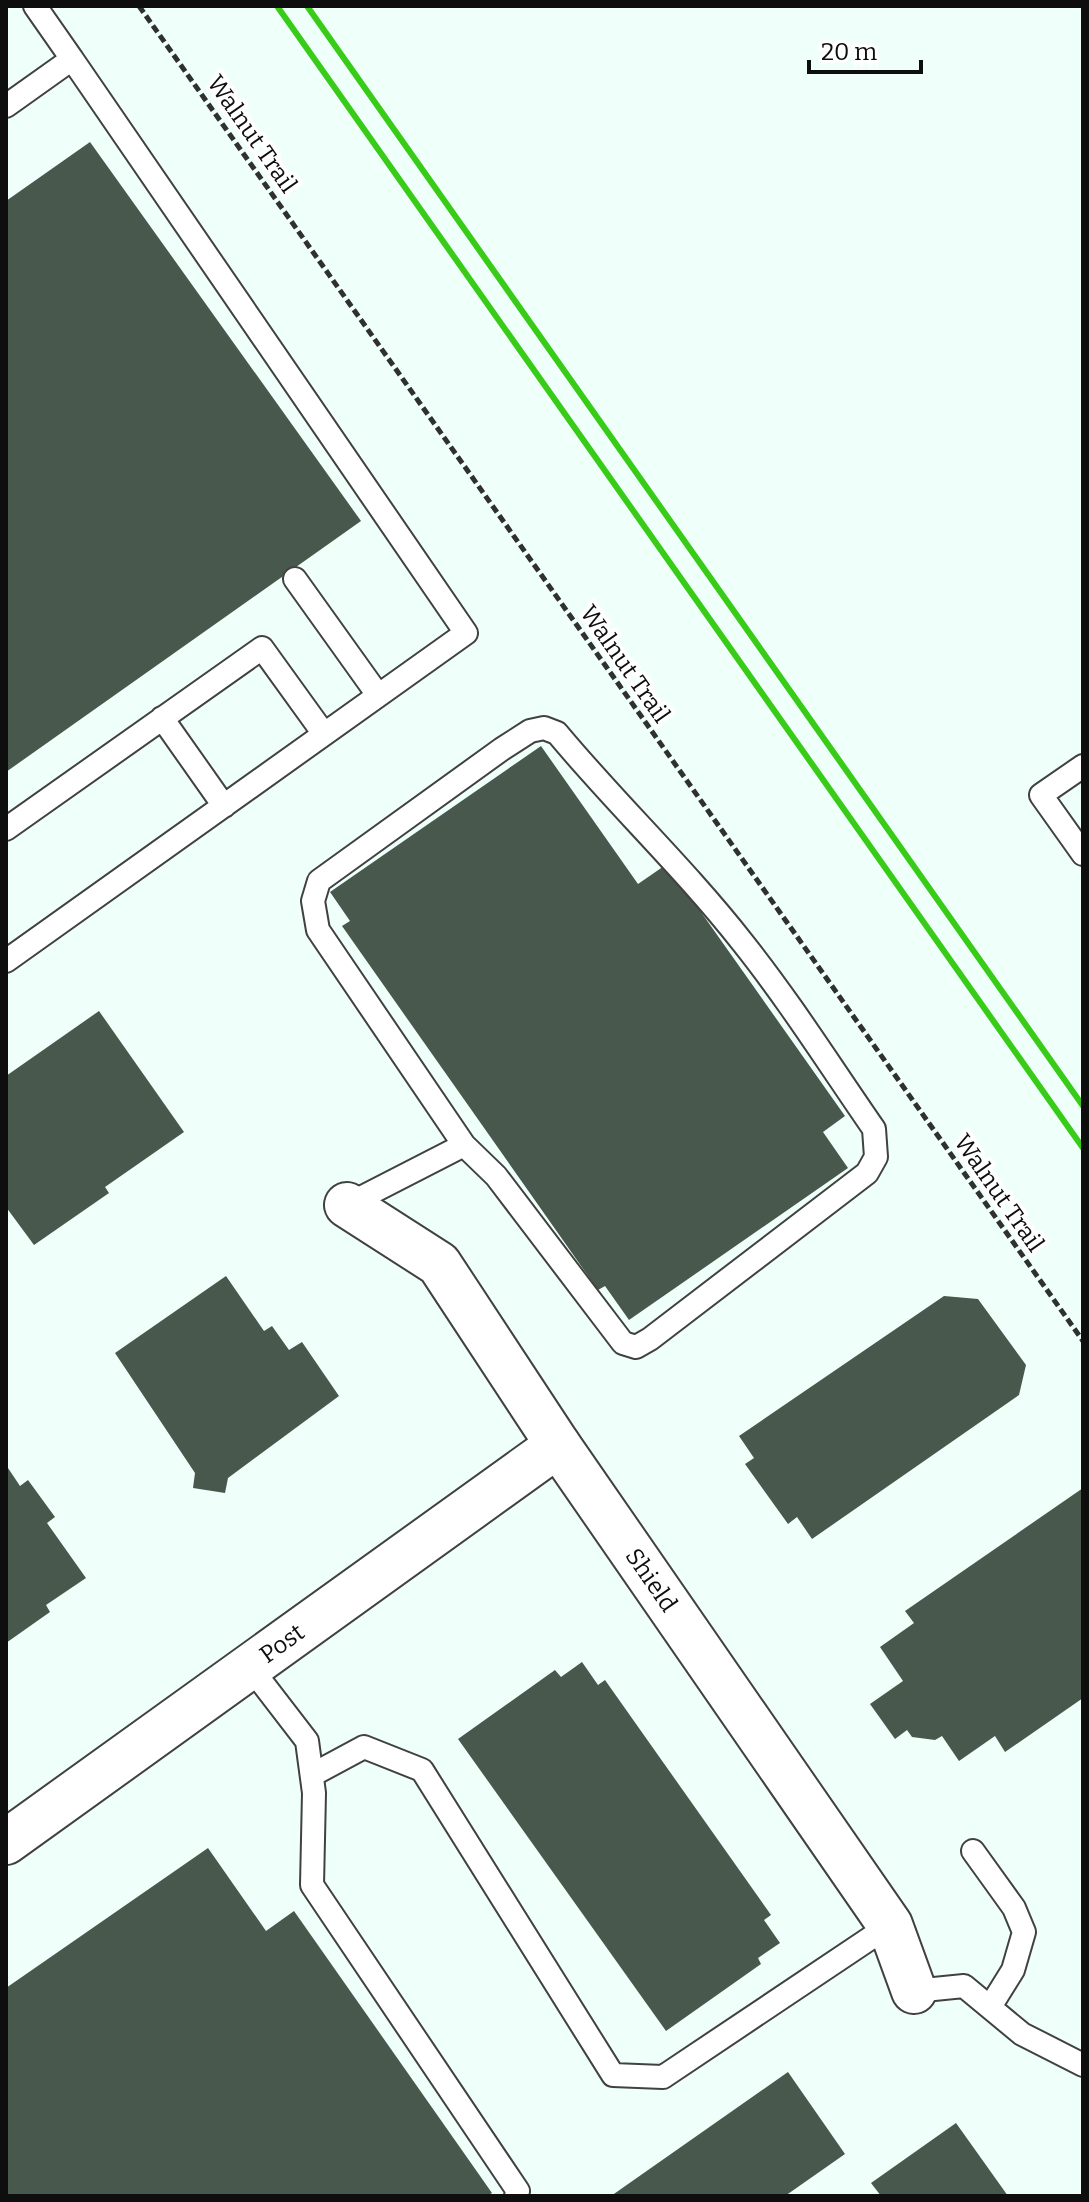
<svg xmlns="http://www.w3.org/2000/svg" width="1089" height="2202" viewBox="0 0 1089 2202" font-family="Bitter,serif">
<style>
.building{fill:#49584d}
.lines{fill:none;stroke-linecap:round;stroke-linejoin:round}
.service-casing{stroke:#414141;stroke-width:26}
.minor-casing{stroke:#414141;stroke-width:48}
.path{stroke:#303030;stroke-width:5;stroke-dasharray:8 4;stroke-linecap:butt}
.service{stroke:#fff;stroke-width:22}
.minor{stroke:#fff;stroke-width:44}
.rail{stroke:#38cc18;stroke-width:6}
.labels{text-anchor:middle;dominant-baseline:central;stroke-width:8;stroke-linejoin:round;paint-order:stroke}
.street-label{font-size:24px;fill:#0e0e0e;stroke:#fff}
</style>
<rect width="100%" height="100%" fill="#effffa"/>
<path class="building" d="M 90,142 L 361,521 L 6,772 L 6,201 Z
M 541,746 L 638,884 L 667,864 L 845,1116 L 823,1132 L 848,1168 L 629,1320 L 605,1286 L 598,1290 L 342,926 L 350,921 L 330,892 Z
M 99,1011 L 184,1132 L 105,1187 L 109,1193 L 34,1245 L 6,1207 L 6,1076 Z
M 226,1276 L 264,1331 L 272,1326 L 289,1350 L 302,1342 L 339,1396 L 228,1478 L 225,1493 L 193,1488 L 195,1473 L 115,1353 Z
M 944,1296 L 978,1299 L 1026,1365 L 1019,1395 L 812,1539 L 797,1517 L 788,1524 L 745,1464 L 754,1458 L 739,1436 Z
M 6,1465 L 20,1486 L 28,1480 L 55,1517 L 47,1523 L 86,1578 L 46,1605 L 50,1612 L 6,1643 Z
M 1083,1488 L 1083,1698 L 1005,1752 L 995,1736 L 959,1761 L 942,1736 L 935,1740 L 912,1737 L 907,1730 L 895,1739 L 870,1704 L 903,1681 L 880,1647 L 914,1623 L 905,1611 Z
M 582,1662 L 598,1685 L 605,1680 L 771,1915 L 764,1920 L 780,1943 L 758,1958 L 761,1964 L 666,2031 L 458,1739 L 555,1670 L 561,1677 Z
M 208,1848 L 266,1931 L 294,1911 L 492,2193 L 487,2196 L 6,2196 L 6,1988 Z
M 788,2072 L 845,2154 L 785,2196 L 611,2196 Z
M 956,2123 L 1008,2196 L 881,2196 L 871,2183 Z"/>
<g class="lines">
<defs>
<path id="service" d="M 35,6 L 72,59
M 6,106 L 72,59 L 466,633 L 6,961
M 295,579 L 378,695
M 162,718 L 224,806
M 544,728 L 557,733 C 617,805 685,869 743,943 C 790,1002 831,1067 874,1129 L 876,1157 L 867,1173 L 650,1339 L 636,1347 L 623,1343 L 496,1176 L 464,1145 L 318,930 L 313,901 L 319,881 L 502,749 L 530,731 Z
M 1083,766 L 1041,795 L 1083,854
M 6,829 L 262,648 L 324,734
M 347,1205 L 464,1145
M 250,1667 L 307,1741 L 314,1793 L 312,1885 L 518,2191 L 516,2196
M 312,1775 L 364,1747 L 422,1770 L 613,2075 L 663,2077 L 890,1925
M 973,1851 L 1014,1908 L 1024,1932 L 1013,1970 L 990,2007
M 914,1991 L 964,1986 L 1022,2034 L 1083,2065"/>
<g id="minor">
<path id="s1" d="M 347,1205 L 439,1264 L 558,1445 L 890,1925 L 914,1991"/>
<path id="s2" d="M 6,1842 L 558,1445"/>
</g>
</defs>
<use href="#service" class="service-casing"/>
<use href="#minor" class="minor-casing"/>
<path class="path" d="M 139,6 L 1083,1341"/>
<use href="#service" class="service"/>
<use href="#minor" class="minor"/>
<path class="rail" d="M 277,6 L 1083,1148
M 307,6 L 1083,1106"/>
</g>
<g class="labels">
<g class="street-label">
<text transform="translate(252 134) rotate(55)">Walnut Trail</text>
<text transform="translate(625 664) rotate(55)">Walnut Trail</text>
<text transform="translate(999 1193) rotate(55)">Walnut Trail</text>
<text stroke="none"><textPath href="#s1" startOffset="490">Shield</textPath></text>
<text stroke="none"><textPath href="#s2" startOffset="340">Post</textPath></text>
</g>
</g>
<rect width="1089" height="2202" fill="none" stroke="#0e0e0e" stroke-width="16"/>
<path d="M809 60v12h112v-12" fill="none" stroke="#0e0e0e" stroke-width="4"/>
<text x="821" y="60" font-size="24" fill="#0e0e0e" stroke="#ffffff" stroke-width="6" paint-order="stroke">20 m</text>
</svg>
